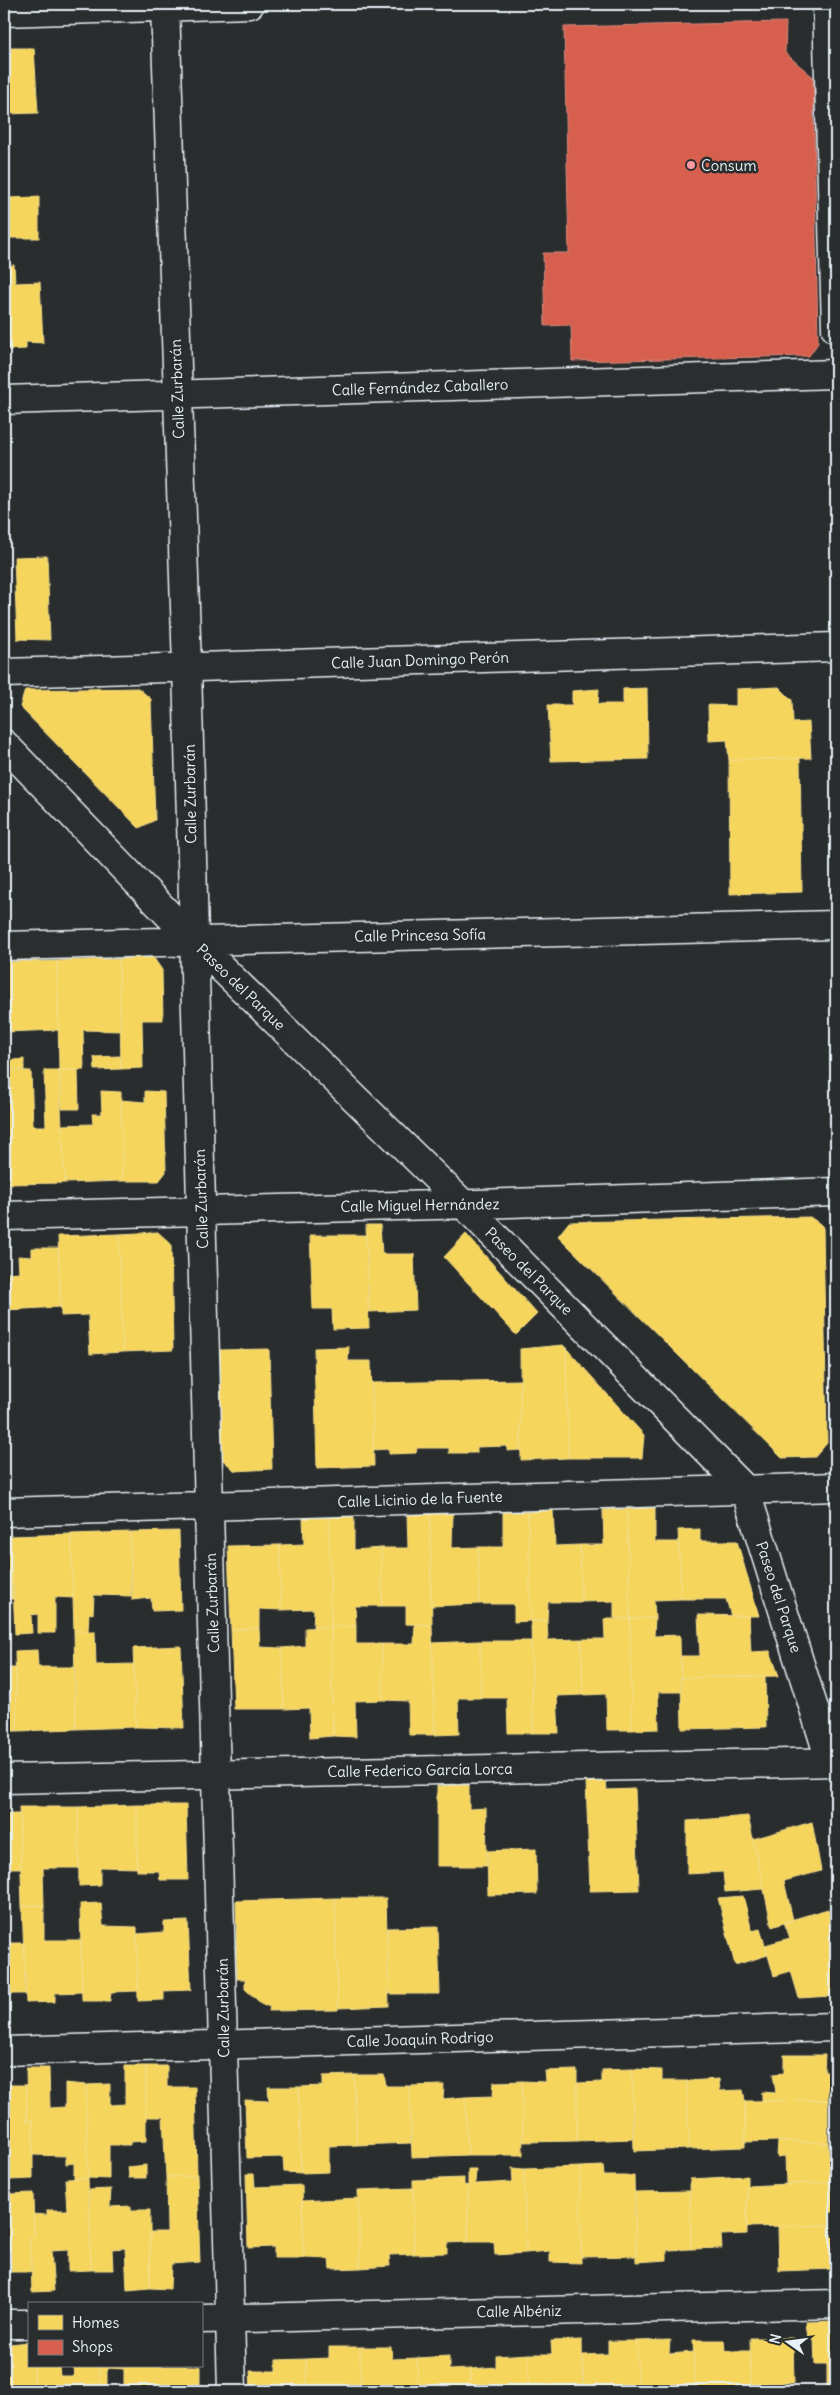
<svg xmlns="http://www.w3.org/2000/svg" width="840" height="2395" viewBox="0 0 840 2395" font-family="Delius,sans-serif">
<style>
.homes{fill:#f6d55c;stroke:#f2dd8b}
.shops{fill:#d6604d;stroke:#db8c80}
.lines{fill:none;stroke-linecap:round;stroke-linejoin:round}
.street-casing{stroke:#e8f1f8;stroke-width:31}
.street{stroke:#2a2d2e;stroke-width:28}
.poi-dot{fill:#ff9aa2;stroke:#2a2d2e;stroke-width:2}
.labels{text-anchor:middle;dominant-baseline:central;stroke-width:5;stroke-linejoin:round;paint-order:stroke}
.poi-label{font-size:15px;fill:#e8f1f8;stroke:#2a2d2e;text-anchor:start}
.street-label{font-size:15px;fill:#e8f1f8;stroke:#2a2d2e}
</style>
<rect width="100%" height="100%" fill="#2a2d2e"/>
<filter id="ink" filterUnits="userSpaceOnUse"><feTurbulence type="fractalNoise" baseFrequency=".02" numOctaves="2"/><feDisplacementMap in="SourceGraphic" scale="10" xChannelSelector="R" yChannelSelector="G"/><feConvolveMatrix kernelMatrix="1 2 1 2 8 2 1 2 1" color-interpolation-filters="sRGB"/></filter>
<g filter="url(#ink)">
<path class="homes" d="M 11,48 L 34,48 L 38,113 L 4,114 L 4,53 L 11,53 Z
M 39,197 L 39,238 L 9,238 L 7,198 Z
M 14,265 L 15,283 L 40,282 L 43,343 L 26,342 L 26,349 L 4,350 L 4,266 Z
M 47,556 L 50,640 L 17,639 L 14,557 Z
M 779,687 L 792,700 L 793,723 L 809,722 L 811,758 L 729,760 L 727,740 L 709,741 L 708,705 L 736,706 L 736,689 Z
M 138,688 L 151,699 L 155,820 L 139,828 L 20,707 L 25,690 Z
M 647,688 L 648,759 L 551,761 L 548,705 L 572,705 L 572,691 L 599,689 L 598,704 L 623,704 L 623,689 Z
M 800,758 L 802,892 L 730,894 L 729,760 Z
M 153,957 L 162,970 L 163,1020 L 142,1020 L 143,1068 L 121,1069 L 119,959 Z
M 119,959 L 120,1031 L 83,1030 L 84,1070 L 59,1070 L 57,961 Z
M 57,961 L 59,1030 L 4,1032 L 4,962 Z
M 120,1056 L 121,1069 L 95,1070 L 94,1057 Z
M 24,1059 L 24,1070 L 4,1070 L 4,1061 Z
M 4,1070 L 31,1071 L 33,1126 L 46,1126 L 44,1070 L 59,1070 L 65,1183 L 4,1184 Z
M 59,1070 L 78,1070 L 79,1109 L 62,1109 Z
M 101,1091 L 121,1092 L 122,1181 L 65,1183 L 62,1125 L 93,1124 L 92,1114 L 102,1114 Z
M 145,1091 L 164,1092 L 166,1172 L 159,1181 L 122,1181 L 121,1100 L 145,1102 Z
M 810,1217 L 823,1226 L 827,1443 L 815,1457 L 782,1458 L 558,1236 L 569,1222 Z
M 366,1225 L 380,1225 L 382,1254 L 414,1254 L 416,1310 L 369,1312 Z
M 158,1232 L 171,1244 L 173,1350 L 123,1352 L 119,1234 Z
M 119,1234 L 123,1352 L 90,1354 L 88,1315 L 61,1316 L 58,1236 Z
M 466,1234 L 537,1314 L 516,1335 L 444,1257 Z
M 310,1235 L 366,1235 L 369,1328 L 333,1329 L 332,1309 L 313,1309 Z
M 32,1248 L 58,1248 L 61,1307 L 6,1310 L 5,1273 L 19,1272 L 18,1256 L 32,1257 Z
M 4,1273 L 6,1310 L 4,1310 Z
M 563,1345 L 566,1348 L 568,1458 L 521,1460 L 520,1349 Z
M 349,1347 L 348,1361 L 371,1361 L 374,1466 L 317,1468 L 314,1348 Z
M 566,1348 L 644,1435 L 642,1458 L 568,1458 Z
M 269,1349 L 272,1469 L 235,1471 L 222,1459 L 219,1350 Z
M 520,1380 L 521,1450 L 507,1451 L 507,1446 L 477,1447 L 477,1453 L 449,1453 L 449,1448 L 417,1448 L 416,1453 L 389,1454 L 389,1449 L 373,1450 L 372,1383 Z
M 655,1508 L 655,1542 L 679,1542 L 681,1599 L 654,1600 L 655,1618 L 630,1619 L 627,1509 Z
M 627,1509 L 630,1619 L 614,1618 L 614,1601 L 581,1602 L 580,1545 L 604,1545 L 603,1510 Z
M 553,1510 L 555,1546 L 580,1545 L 581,1602 L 548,1602 L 547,1621 L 531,1621 L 528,1512 Z
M 503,1512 L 528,1512 L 531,1621 L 514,1622 L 514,1604 L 479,1604 L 478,1547 L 503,1547 Z
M 430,1513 L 453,1513 L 452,1548 L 478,1547 L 479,1604 L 431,1606 Z
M 430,1513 L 432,1625 L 406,1624 L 406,1606 L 382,1606 L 381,1548 L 408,1548 L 407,1514 Z
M 354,1515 L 354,1550 L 381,1548 L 382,1606 L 355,1606 L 356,1626 L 331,1627 L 329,1516 Z
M 303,1516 L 329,1516 L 331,1627 L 313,1627 L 314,1609 L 281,1610 L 280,1545 L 304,1544 Z
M 700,1529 L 700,1541 L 737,1541 L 759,1616 L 731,1616 L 726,1599 L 681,1599 L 678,1530 Z
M 179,1531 L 181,1610 L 152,1611 L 151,1598 L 132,1600 L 130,1532 Z
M 130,1532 L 131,1596 L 94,1595 L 93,1614 L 89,1613 L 88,1631 L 74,1631 L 71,1534 Z
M 71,1534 L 73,1598 L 55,1597 L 55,1633 L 38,1633 L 38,1614 L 31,1615 L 32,1633 L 15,1634 L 11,1536 Z
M 11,1536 L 13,1599 L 4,1599 L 4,1537 Z
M 280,1545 L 281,1610 L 259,1609 L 259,1628 L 231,1630 L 228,1546 Z
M 698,1615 L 749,1616 L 751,1652 L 770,1651 L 779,1676 L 681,1678 L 681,1656 L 700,1656 Z
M 655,1618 L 654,1636 L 680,1635 L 681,1692 L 658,1692 L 659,1729 L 632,1730 L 630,1619 Z
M 604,1619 L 630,1619 L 632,1730 L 607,1730 L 606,1694 L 583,1695 L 581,1639 L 605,1639 Z
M 531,1621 L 547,1621 L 548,1640 L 581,1639 L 583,1695 L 557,1696 L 559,1733 L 533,1733 Z
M 415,1624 L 432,1625 L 435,1735 L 409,1735 L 408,1701 L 383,1700 L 382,1644 L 414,1644 Z
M 356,1626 L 356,1644 L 382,1644 L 383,1700 L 355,1701 L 356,1737 L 333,1736 L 331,1627 Z
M 331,1627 L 333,1736 L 310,1738 L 309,1708 L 284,1709 L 282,1648 L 305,1646 L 305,1628 Z
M 259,1628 L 260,1647 L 282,1648 L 284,1709 L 234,1709 L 231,1630 Z
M 74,1631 L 95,1631 L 96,1665 L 134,1664 L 136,1727 L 76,1729 Z
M 480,1641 L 481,1698 L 458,1698 L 459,1734 L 435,1735 L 432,1643 Z
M 480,1641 L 531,1641 L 533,1733 L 508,1733 L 507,1698 L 481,1698 Z
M 181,1646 L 184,1728 L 136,1727 L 133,1648 Z
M 37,1650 L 38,1667 L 74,1667 L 76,1729 L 17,1731 L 15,1651 Z
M 4,1668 L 16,1668 L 17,1731 L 4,1731 Z
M 765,1676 L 766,1727 L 682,1729 L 681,1678 Z
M 586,1781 L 606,1781 L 607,1790 L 635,1789 L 639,1890 L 590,1891 Z
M 469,1785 L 469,1809 L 486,1808 L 487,1866 L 437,1866 L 437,1786 Z
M 137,1805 L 137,1868 L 100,1867 L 100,1885 L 79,1886 L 78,1807 Z
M 137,1805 L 186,1805 L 188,1880 L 160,1880 L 159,1871 L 137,1871 Z
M 19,1807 L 78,1807 L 79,1868 L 43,1868 L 44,1905 L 22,1906 Z
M 4,1814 L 20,1814 L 21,1868 L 4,1868 Z
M 748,1816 L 764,1889 L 725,1892 L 723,1872 L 687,1874 L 687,1821 Z
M 812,1822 L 821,1871 L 784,1881 L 793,1920 L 772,1927 L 753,1839 Z
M 536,1849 L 537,1894 L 488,1895 L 487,1851 Z
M 743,1896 L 752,1931 L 760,1929 L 768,1955 L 735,1965 L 718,1898 Z
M 335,1898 L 338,2010 L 269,2011 L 270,2005 L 264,2006 L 245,1989 L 245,1979 L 237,1979 L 236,1901 Z
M 335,1898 L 386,1898 L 389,2006 L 338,2008 Z
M 101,1903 L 103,1926 L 137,1927 L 138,1991 L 111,1992 L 110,2001 L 82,2001 L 80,1904 Z
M 44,1905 L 44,1940 L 81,1940 L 82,1992 L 55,1993 L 55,2002 L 26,2003 L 22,1906 Z
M 828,1909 L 836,1942 L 836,1990 L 831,1996 L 799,1998 L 791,1971 L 774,1976 L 765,1945 L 790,1938 L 784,1922 Z
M 188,1921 L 191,1990 L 164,1991 L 164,2000 L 138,2001 L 137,1934 L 164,1932 L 164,1922 Z
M 438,1927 L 440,1994 L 389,1994 L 387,1928 Z
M 4,1943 L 24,1943 L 25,1994 L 4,1994 Z
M 784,2055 L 825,2055 L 824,2071 L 827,2071 L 828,2100 L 762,2101 L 762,2092 L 776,2093 L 773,2074 L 784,2073 Z
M 125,2066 L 146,2066 L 146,2141 L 130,2142 L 130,2145 L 109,2145 L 109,2179 L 88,2178 L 86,2085 L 110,2084 L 110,2105 L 125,2104 Z
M 146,2066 L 167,2066 L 167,2087 L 195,2087 L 197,2176 L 166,2177 L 163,2117 L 146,2117 Z
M 26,2068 L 49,2068 L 50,2108 L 65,2107 L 65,2083 L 86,2085 L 88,2178 L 74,2179 L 74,2163 L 66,2164 L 66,2156 L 33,2155 L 33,2120 L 27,2121 Z
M 632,2069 L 662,2070 L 662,2081 L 687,2081 L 689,2149 L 634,2151 Z
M 632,2069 L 633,2139 L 577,2141 L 577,2083 L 602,2082 L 602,2070 Z
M 577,2070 L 577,2141 L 523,2142 L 522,2081 L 546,2082 L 545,2071 Z
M 354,2075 L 384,2075 L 386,2086 L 409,2086 L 411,2143 L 357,2145 Z
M 354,2075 L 357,2145 L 329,2146 L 329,2172 L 301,2173 L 299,2087 L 323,2086 L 323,2076 Z
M 719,2079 L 720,2091 L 743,2090 L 745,2101 L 745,2147 L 689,2149 L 687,2081 Z
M 522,2081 L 523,2155 L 468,2155 L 465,2097 L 493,2096 L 494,2082 Z
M 8,2085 L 26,2085 L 27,2121 L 33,2120 L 33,2179 L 9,2180 L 9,2160 L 4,2159 L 4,2108 L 7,2108 Z
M 444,2085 L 443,2099 L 465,2097 L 468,2155 L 412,2157 L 409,2086 Z
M 268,2087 L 299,2087 L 301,2173 L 284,2172 L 283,2157 L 247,2158 L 245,2100 L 269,2101 Z
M 828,2100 L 828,2143 L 778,2141 L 745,2142 L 745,2101 Z
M 778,2141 L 828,2143 L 829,2155 L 831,2154 L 832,2182 L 786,2184 L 785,2156 L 777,2157 Z
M 146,2165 L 146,2178 L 129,2178 L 128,2167 Z
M 603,2166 L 604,2176 L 634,2176 L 636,2256 L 581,2257 L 580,2167 Z
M 580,2167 L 581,2263 L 550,2262 L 550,2251 L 526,2253 L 524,2169 Z
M 512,2168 L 524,2169 L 526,2253 L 495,2255 L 494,2242 L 468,2242 L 468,2169 L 476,2169 L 475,2184 L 513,2182 Z
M 246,2174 L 254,2174 L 255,2187 L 302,2185 L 304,2258 L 274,2258 L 274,2247 L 248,2248 Z
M 197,2176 L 200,2262 L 171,2264 L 170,2289 L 150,2288 L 150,2232 L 167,2232 L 166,2177 Z
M 747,2176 L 747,2234 L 721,2235 L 722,2248 L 691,2249 L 690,2179 Z
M 88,2178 L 91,2270 L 68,2271 L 68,2250 L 51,2251 L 54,2291 L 32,2292 L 30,2237 L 34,2236 L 33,2214 L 47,2215 L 47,2210 L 67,2210 L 65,2179 Z
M 464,2178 L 464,2185 L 469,2186 L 468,2242 L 447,2243 L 447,2253 L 414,2254 L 413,2180 Z
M 832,2182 L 834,2212 L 830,2212 L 830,2225 L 747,2227 L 747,2186 Z
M 413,2188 L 414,2254 L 389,2255 L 390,2266 L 360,2268 L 358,2190 Z
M 111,2189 L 110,2207 L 131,2206 L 131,2210 L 150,2210 L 150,2288 L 127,2290 L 125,2248 L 112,2249 L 113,2270 L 91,2270 L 89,2190 Z
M 690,2191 L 691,2249 L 667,2250 L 667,2260 L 636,2262 L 635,2192 Z
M 33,2193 L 34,2236 L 30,2237 L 31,2272 L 11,2272 L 10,2250 L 4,2250 L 4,2212 L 10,2213 L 9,2194 Z
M 358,2198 L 360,2268 L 330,2269 L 329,2259 L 304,2258 L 302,2201 Z
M 830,2225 L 831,2237 L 834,2238 L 834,2269 L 779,2271 L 778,2226 Z
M 836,2321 L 836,2365 L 815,2365 L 814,2339 L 808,2339 L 806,2322 Z
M 750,2338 L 793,2338 L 794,2383 L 766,2383 L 767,2391 L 751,2391 Z
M 582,2340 L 583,2391 L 528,2391 L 529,2354 L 552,2354 L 551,2341 Z
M 670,2340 L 669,2354 L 694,2352 L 695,2391 L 638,2391 L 637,2341 Z
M 693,2340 L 724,2340 L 725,2351 L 750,2351 L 751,2391 L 695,2391 Z
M 608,2341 L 637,2341 L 638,2391 L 583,2391 L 583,2355 L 608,2354 Z
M 29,2342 L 29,2366 L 34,2366 L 34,2391 L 4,2391 L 4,2376 L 10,2375 L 10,2344 Z
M 329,2347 L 360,2347 L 361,2391 L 307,2391 L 306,2359 L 329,2358 Z
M 360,2347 L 391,2347 L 392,2359 L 417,2358 L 418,2391 L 361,2391 Z
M 529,2354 L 528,2391 L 471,2391 L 471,2369 L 496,2367 L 496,2356 Z
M 449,2356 L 449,2370 L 471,2369 L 471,2391 L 418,2391 L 417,2358 Z
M 306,2359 L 307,2391 L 251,2391 L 250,2371 L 276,2371 L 276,2360 Z
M 827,2365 L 836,2365 L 836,2391 L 818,2391 L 827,2391 Z
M 34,2366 L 59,2366 L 60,2376 L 74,2376 L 73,2366 L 99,2366 L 100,2391 L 34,2391 Z
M 99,2366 L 200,2366 L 200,2385 L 124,2387 L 124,2369 L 107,2368 L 107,2387 L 100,2386 Z
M 200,2385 L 201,2391 L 124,2391 L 124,2387 Z"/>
<path class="shops" d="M 786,22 L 785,53 L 813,77 L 818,343 L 809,356 L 572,361 L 571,325 L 545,326 L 543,253 L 569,253 L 564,27 Z"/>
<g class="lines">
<defs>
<path id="street" d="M 827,4 L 836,329
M 165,6 L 187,667 L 232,2391
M 4,12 L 250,4
M 4,400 L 836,374
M 4,673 L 836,647
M 4,744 L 194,941 L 464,1205 L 745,1489 L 831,1763
M 4,946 L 836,925
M 4,1216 L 477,1204 L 836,1192
M 4,1512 L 836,1487
M 4,1779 L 836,1762
M 4,2051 L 836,2027
M 201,2319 L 836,2304
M 4,2324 L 29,2324"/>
</defs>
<use href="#street" class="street-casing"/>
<use href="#street" class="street"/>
</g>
</g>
<circle class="poi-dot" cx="691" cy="165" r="5"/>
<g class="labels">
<g class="poi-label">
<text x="701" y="165">Consum</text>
</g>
<g class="street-label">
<text transform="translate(420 387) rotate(-2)">Calle Fernández Caballero</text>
<text transform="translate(177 389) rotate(-92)">Calle Zurbarán</text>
<text transform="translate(420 660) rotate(-2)">Calle Juan Domingo Perón</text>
<text transform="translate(190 794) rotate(-91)">Calle Zurbarán</text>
<text transform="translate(420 935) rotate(-1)">Calle Princesa Sofía</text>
<text transform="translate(241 987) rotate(44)">Paseo del Parque</text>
<text transform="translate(201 1199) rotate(-92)">Calle Zurbarán</text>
<text transform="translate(420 1205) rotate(-1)">Calle Miguel Hernández</text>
<text transform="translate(529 1271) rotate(45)">Paseo del Parque</text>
<text transform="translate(420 1499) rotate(-2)">Calle Licinio de la Fuente</text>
<text transform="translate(779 1597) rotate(72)">Paseo del Parque</text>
<text transform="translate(212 1603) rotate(-92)">Calle Zurbarán</text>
<text transform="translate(420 1770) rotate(-1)">Calle Federico García Lorca</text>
<text transform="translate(223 2008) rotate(-91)">Calle Zurbarán</text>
<text transform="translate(420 2039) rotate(-2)">Calle Joaquín Rodrigo</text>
<text transform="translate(519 2311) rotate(-1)">Calle Albéniz</text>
</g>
</g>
<rect width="840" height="2395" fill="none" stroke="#2a2d2e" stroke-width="20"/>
<rect x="10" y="10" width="820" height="2375" fill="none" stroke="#e8f1f8" stroke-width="2" filter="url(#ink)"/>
<rect x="28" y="2302" width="175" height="65" fill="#2a2d2e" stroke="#767b7f"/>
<rect x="38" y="2315" width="25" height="15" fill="#f6d55c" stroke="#767b7f"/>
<text x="72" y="2328" font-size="15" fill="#e8f1f8">Homes</text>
<rect x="38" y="2340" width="25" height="15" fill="#d6604d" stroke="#767b7f"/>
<text x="72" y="2352" font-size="15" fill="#e8f1f8">Shops</text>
<g transform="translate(788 2342) rotate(284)" stroke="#2a2d2e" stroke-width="4" paint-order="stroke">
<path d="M0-4L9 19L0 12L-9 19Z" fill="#e8f1f8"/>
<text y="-8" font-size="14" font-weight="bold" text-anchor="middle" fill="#e8f1f8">N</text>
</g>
</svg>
